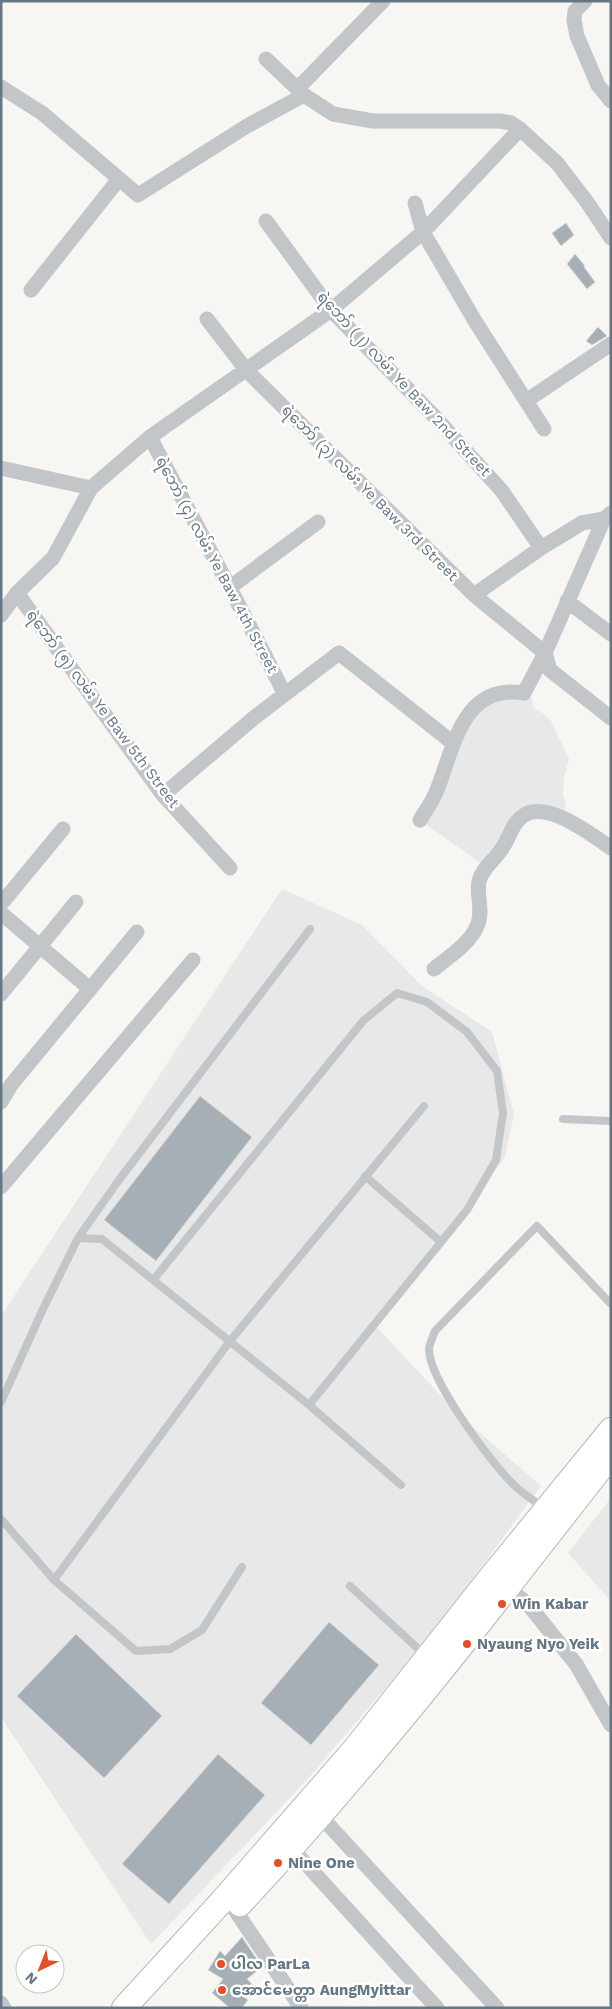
<svg xmlns="http://www.w3.org/2000/svg" width="612" height="2009" viewBox="0 0 612 2009" font-family="'Work Sans','Noto Sans Myanmar',sans-serif">
<style>
.built{fill:#e7e8e7}
.building{fill:#a6afb5;stroke:#d8d8d6}
.lines{fill:none;stroke-linecap:round;stroke-linejoin:round}
.primary-casing{stroke:#b3b8bb;stroke-width:26}
.lane{stroke:#c2c6c9;stroke-width:8}
.street{stroke:#c2c6c9;stroke-width:15}
.primary{stroke:#fff;stroke-width:24}
.poi-dot{fill:#e35027;stroke:#fff;stroke-width:2}
.labels{text-anchor:middle;dominant-baseline:central;stroke-width:5;stroke-linejoin:round;paint-order:stroke}
.street-label{font-size:15px;fill:#657784;stroke:#fff}
.poi-label{font-size:15px;font-weight:bold;fill:#657784;stroke:#fff;text-anchor:start}
</style>
<rect width="100%" height="100%" fill="#f7f6f3"/>
<path class="built" d="M 524,693 L 531,697 L 534,709 L 543,713 L 551,721 L 569,759 L 564,777 L 563,794 L 566,806 L 557,822 L 541,819 L 523,812 L 483,865 L 420,820 L 480,702 Z
M 282,889 L 362,925 L 422,986 L 492,1032 L 514,1114 L 505,1157 L 373,1323 L 458,1414 L 541,1486 L 433,1633 L 304,1783 L 151,1944 L 1,1717 L 1,1316 Z
M 611,1498 L 611,1601 L 568,1553 Z"/>
<path class="building" d="M 566,223 L 574,235 L 561,246 L 552,233 Z
M 575,254 L 585,266 L 584,267 L 595,282 L 587,289 L 567,264 Z
M 598,327 L 607,336 L 592,345 L 586,341 Z
M 200,1096 L 252,1137 L 156,1261 L 104,1220 Z
M 329,1622 L 379,1665 L 311,1745 L 261,1703 Z
M 76,1634 L 162,1716 L 104,1778 L 17,1696 Z
M 218,1754 L 265,1795 L 169,1904 L 122,1864 Z
M 242,1937 L 262,1967 L 247,1979 L 253,1985 L 244,1997 L 248,2000 L 242,2008 L 230,2008 L 212,1993 L 223,1979 L 208,1970 L 220,1951 L 225,1956 Z"/>
<g class="lines">
<defs>
<path id="primary" d="M 240,1904 C 373,1762 492,1608 611,1455
M 124,2008 L 223,1900 L 354,1750 L 491,1577 L 611,1430"/>
</defs>
<use href="#primary" class="primary-casing"/>
<path class="lane" d="M 563,1119 L 611,1121
M 365,1176 L 441,1242
M 78,1238 L 102,1239 L 309,1405 L 401,1485
M 154,1279 L 363,1021 L 397,993 L 427,1002 L 467,1032 L 497,1071 L 503,1113 L 496,1160 L 467,1210 L 309,1405
M 1,1402 L 43,1309 L 78,1238 L 119,1180 L 310,929
M 545,1509 C 535,1501 523,1494 514,1485 C 491,1463 430,1381 429,1350 C 429,1344 433,1337 435,1331 L 537,1226 L 611,1304
M 1,1519 L 54,1580 L 230,1341 L 424,1106
M 54,1580 L 136,1651 L 170,1649 L 202,1630 L 242,1567
M 350,1586 L 425,1655"/>
<path class="street" d="M 585,1 L 575,11 L 574,20 L 577,36 L 598,85 L 611,101
M 266,59 L 304,95 L 333,114 L 373,121 L 500,121 L 511,123 L 520,129 L 557,163 L 587,202 L 611,238
M 1,87 L 42,113 L 138,195 L 247,126 L 304,95
M 298,88 L 383,1
M 415,203 L 423,232 L 475,321 L 544,429
M 266,221 L 331,310 L 436,418 L 502,491 L 541,548
M 31,290 L 119,179
M 207,319 L 247,371 L 474,595 L 545,653 L 550,670 L 611,718
M 526,401 L 611,344
M 150,437 C 195,523 241,607 284,693
M 1,468 L 91,488
M 229,588 L 318,522
M 17,593 L 163,795 L 230,868
M 474,595 L 541,548 L 582,523 L 604,519
M 567,601 L 611,634
M 1,615 L 17,593 L 53,558 L 91,488 L 150,437 L 331,310 L 423,232 L 520,129
M 163,795 L 255,717 L 339,653 L 453,743
M 420,820 C 425,811 433,801 437,790 C 454,748 462,683 524,693 L 545,653 L 604,519 L 611,513
M 1,904 L 63,829
M 1,913 L 90,989
M 434,969 C 448,957 470,944 477,926 C 484,912 476,896 479,881 C 482,868 496,859 503,847 C 510,837 512,823 523,816 C 546,799 592,835 611,848
M 1,994 L 76,902
M 1,1102 L 11,1085 L 137,932
M 1,1187 L 193,960
M 500,1583 L 527,1603 L 576,1664 L 611,1725
M 315,1810 L 497,2008
M 287,1843 L 437,2008
M 225,1901 L 235,1910 L 301,2008
M 1,2003 L 4,2008"/>
<use href="#primary" class="primary"/>
</g>
<g class="poi-dot">
<circle cx="502" cy="1604" r="5"/>
<circle cx="467" cy="1644" r="5"/>
<circle cx="278" cy="1863" r="5"/>
<circle cx="221" cy="1964" r="5"/>
<circle cx="222" cy="1990" r="5"/>
</g>
<g class="labels">
<g class="street-label">
<text transform="translate(404 384) rotate(47)">ရဲဘော် (၂) လမ်း Ye Baw 2nd Street</text>
<text transform="translate(370 493) rotate(45)">ရဲဘော် (၃) လမ်း Ye Baw 3rd Street</text>
<text transform="translate(217 565) rotate(62)">ရဲဘော် (၄) လမ်း Ye Baw 4th Street</text>
<text transform="translate(103 709) rotate(53)">ရဲဘော် (၅) လမ်း Ye Baw 5th Street</text>
</g>
<g class="poi-label">
<text x="512" y="1604">Win Kabar</text>
<text x="477" y="1644">Nyaung Nyo Yeik</text>
<text x="288" y="1863">Nine One</text>
<text x="231" y="1964">ပါလ ParLa</text>
<text x="232" y="1990">အောင်မေတ္တာ AungMyittar</text>
</g>
</g>
<rect width="612" height="2009" fill="none" stroke="#657784" stroke-width="5"/>
<g transform="translate(40 1969) rotate(223)"><circle r="24" fill="#ffffff" stroke="#c1c9ce"/>
<path d="M0-4L9 19L0 12L-9 19Z" fill="#e35027"/>
<text y="-8" font-size="14" font-weight="bold" text-anchor="middle" fill="#657784">N</text>
</g>
</svg>
